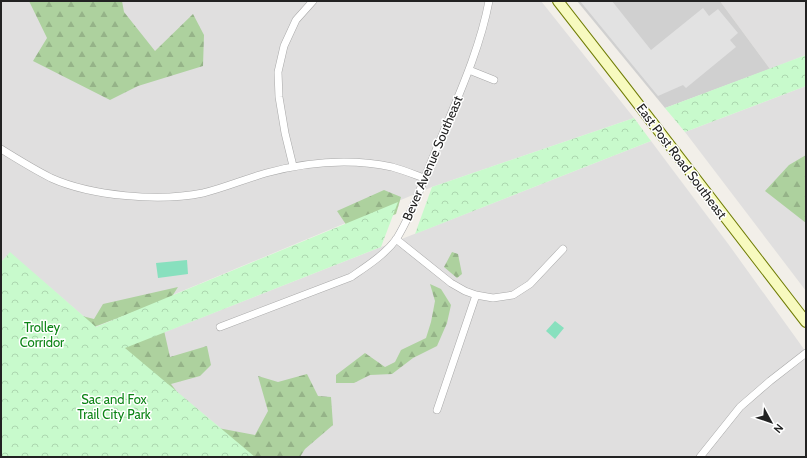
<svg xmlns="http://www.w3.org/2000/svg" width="807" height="458" viewBox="0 0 807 458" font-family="Cabin,sans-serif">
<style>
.residential{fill:#e0dfdf}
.religious{fill:#d0d0d0}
.forest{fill:url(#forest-firs)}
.park{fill:url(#park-crowns)}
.pitch{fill:#88e0be}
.parking{fill:#e2e2e2}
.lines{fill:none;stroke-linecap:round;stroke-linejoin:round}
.street-casing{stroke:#a9a9a9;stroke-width:8}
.secondary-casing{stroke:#707d05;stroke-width:12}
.street{stroke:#fff;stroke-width:7}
.secondary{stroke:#f7fabf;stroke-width:10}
.labels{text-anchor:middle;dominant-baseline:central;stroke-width:3;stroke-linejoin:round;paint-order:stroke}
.street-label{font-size:13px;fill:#222;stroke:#fff}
.park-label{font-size:13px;fill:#0c8416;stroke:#fff}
</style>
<defs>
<pattern id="forest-firs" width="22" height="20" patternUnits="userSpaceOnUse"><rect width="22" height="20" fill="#add19e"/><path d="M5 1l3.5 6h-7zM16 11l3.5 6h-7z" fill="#95b388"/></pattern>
<pattern id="park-crowns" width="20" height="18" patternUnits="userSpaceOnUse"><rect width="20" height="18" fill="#c8facc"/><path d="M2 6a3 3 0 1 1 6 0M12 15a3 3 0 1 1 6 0" fill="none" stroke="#acd6af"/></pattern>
</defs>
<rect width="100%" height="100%" fill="#f2efe9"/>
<path class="residential" d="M 1,1 L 541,1 L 634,118 L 432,187 L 96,327 L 10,253 L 1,262 Z
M 720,1 L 806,1 L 806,55 L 770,69 Z
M 806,86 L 806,291 L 685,132 Z
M 651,141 L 729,245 L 806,352 L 806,457 L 255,457 L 124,348 Z"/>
<path class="religious" d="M 577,1 L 720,1 L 770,69 L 665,108 Z"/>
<path class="forest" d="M 29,1 L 122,1 L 124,12 L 155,51 L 193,14 L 204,35 L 203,66 L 138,86 L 110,100 L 33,61 L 47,38 Z
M 806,155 L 806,223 L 765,191 L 789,165 Z
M 384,190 L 401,197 L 396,214 L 351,232 L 337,211 Z
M 452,252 L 458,254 L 462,274 L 457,278 L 444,267 Z
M 1,273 L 30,303 L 94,319 L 103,304 L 178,287 L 171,298 L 25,353 Z
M 430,284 L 441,289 L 451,305 L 447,323 L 437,346 L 413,358 L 392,374 L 370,375 L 354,383 L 336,383 L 336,375 L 365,353 L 385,367 L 395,362 L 401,350 L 426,338 L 431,322 L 435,301 Z
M 163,326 L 170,357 L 207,346 L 211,365 L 200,376 L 171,384 L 202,425 L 255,435 L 268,411 L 258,376 L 278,382 L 307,374 L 318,396 L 331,397 L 333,425 L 305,449 L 300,457 L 1,457 L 1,390 Z"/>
<path class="park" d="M 806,55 L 806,86 L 685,132 L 665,108 Z
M 634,118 L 651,141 L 415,234 L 432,187 Z
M 398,202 L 381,247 L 125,348 L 255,457 L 1,457 L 1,262 L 10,252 L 96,327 Z"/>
<path class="pitch" d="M 187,260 L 188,274 L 158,278 L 156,263 Z
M 555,321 L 564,328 L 555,339 L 546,331 Z"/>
<path class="parking" d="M 580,1 L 612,1 L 651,50 L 703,8 L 709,16 L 718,9 L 738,33 L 730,40 L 736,47 L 686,88 L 683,85 L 658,96 Z"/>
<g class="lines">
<defs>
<path id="street" d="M 469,70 L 494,80
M 1,149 C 17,159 33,169 51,178 C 91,196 159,202 203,193 C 224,188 245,179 266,173 C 307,162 350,158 392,167 C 403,170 413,174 424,178
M 293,166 L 285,133 L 279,97 L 278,72 L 284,46 L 296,20 L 313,1
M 396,239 L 451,283 L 465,291 L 476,295 L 493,298 L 513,295 L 530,284 L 563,249
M 220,327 L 351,277 C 367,266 386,254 397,238 C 413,212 422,183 434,155 C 454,105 479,54 489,1
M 437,410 L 476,295
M 700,457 L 740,407 L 770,381 L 806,353"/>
<path id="secondary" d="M 558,1 L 625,87 L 806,322"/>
</defs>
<use href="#street" class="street-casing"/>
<use href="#secondary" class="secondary-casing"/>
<use href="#street" class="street"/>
<use href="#secondary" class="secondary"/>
</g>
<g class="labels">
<g class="street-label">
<text transform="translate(432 158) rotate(-67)">Bever Avenue Southeast</text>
<text transform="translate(682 161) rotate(53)">East Post Road Southeast</text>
</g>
<g class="park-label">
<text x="42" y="327">Trolley<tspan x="42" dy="15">Corridor</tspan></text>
<text x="114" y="399">Sac and Fox<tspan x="114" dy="15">Trail City Park</tspan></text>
</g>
</g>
<rect width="807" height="458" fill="none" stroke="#222222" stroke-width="4"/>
<g transform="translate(771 422) rotate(130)" stroke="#ffffff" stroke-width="3" paint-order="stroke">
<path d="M0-3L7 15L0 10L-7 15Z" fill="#222222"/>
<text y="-6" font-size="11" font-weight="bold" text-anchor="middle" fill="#222222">N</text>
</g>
</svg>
